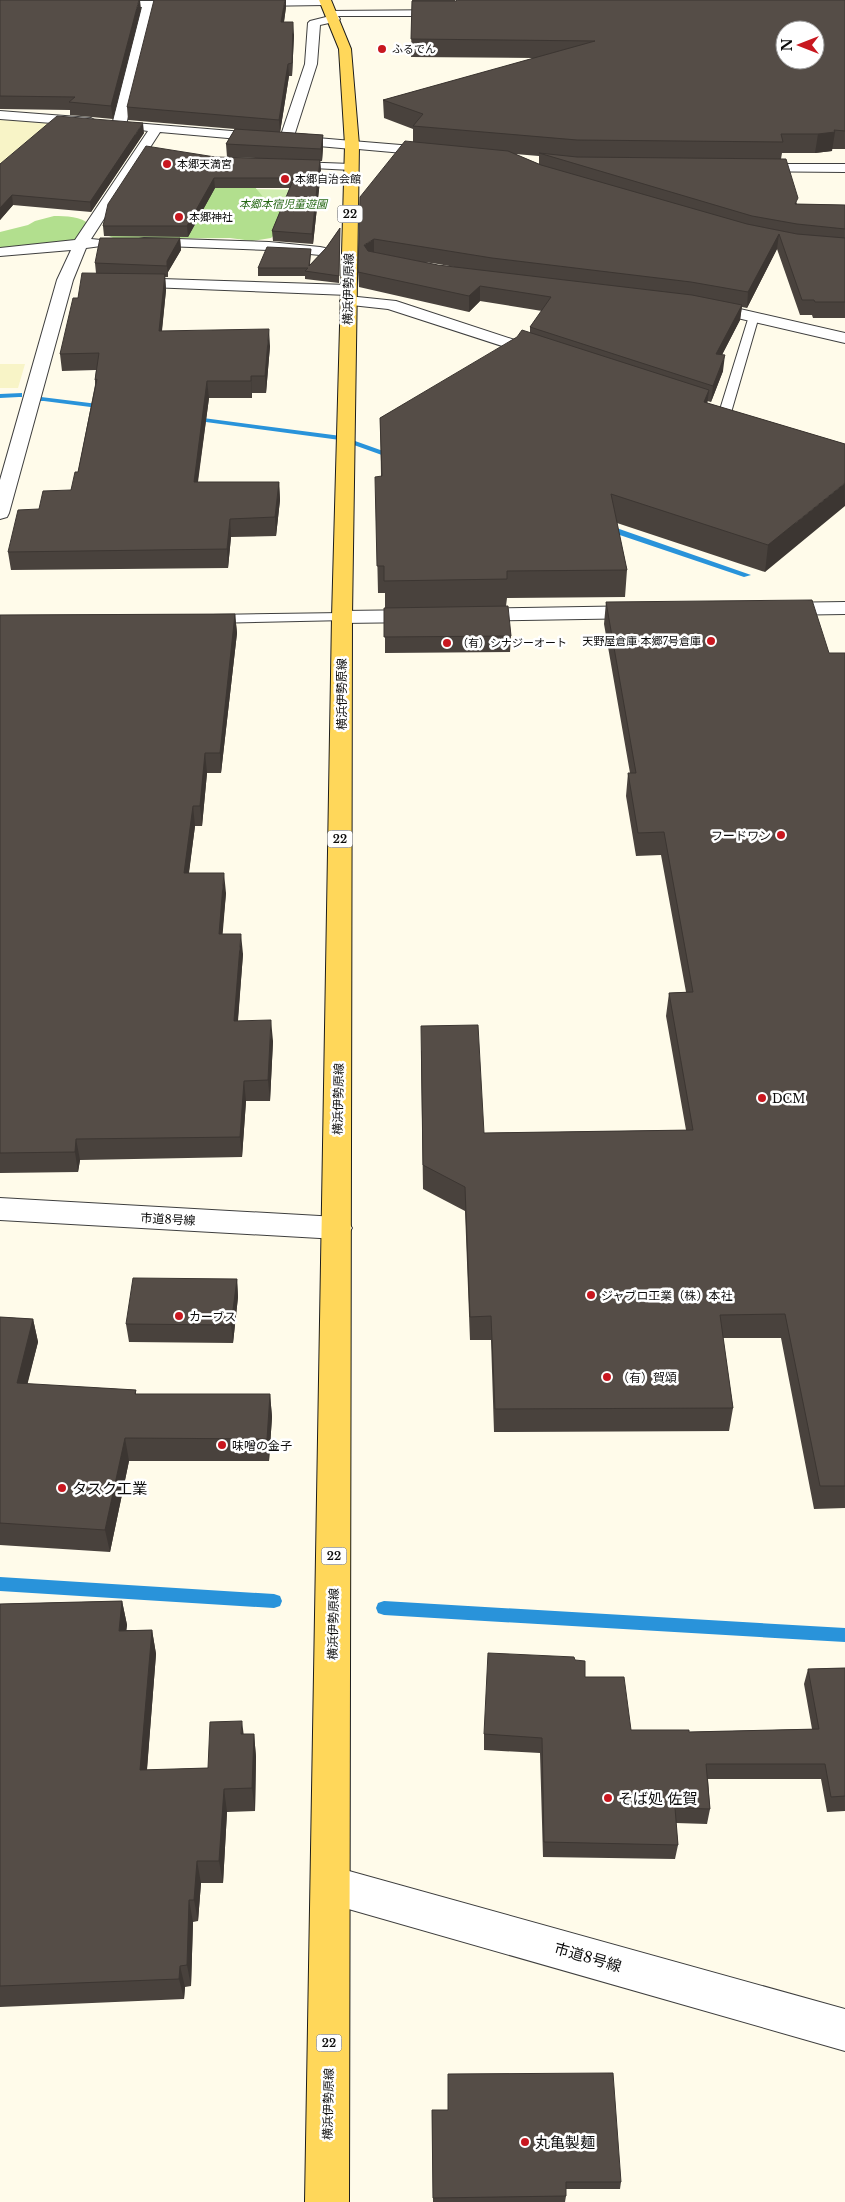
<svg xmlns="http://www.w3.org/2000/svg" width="845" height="2202" viewBox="0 0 845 2202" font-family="'Libre Baskerville','Noto Sans JP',serif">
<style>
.farmland{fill:#f8f4c7}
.green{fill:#d0edb0}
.forest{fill:#b2df8e}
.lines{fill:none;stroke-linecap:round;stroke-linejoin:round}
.stream{fill:#2993da;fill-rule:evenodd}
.service-casing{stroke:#3f3f3f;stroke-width:2}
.minor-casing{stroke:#3f3f3f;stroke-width:2}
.tertiary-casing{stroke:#3f3f3f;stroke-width:2}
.primary-casing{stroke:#1d1d1d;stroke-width:2}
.service{fill:#fff;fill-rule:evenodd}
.minor{fill:#fff;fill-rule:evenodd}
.tertiary{fill:#fff;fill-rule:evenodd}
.primary{fill:#ffd75a;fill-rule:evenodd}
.wall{fill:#49423d;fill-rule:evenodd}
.shaded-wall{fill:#3c3632}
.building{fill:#554d47;stroke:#3c3632;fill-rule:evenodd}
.poi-dot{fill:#c8171f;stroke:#fff;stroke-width:2}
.labels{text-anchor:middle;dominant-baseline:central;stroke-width:5;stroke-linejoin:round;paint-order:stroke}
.far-poi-label{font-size:11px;fill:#0c0c0c;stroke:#fff;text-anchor:start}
.far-park-label{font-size:11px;font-style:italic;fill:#276916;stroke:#fff}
.shield{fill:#fff;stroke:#555;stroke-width:1}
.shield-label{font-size:11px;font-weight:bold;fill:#0c0c0c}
.street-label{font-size:12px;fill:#0c0c0c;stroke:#fff}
.poi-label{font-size:12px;fill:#0c0c0c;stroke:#fff;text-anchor:start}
.near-poi-label{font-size:15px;fill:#0c0c0c;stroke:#fff;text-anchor:start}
.near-street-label{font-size:15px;fill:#0c0c0c;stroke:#fff}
</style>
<rect width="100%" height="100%" fill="#fffbea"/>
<path class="farmland" d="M 0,117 L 55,122 L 0,172 Z
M 0,364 L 25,364 L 18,388 L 0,388 Z"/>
<path class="green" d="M 255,189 L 316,190 L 316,219 L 250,216 Z"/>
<path class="forest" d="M 133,162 L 254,186 L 264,198 L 265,205 L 286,210 L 282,227 L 271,238 L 252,241 L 230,238 L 115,239 L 109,236 L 103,224 Z
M 54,216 C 66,216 81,216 90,225 L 83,240 L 0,250 L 0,232 L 28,225 L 35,221 Z"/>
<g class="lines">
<path class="stream" d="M 22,393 L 22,397 L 19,397 L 0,398 L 0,394 Z
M 41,397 L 106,405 L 110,407 L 106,409 L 44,401 L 41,401 Z
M 188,416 L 341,436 L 400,457 L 393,459 L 340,440 L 191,420 L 187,418 Z
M 599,524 L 605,524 L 751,575 L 744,577 L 599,528 Z
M 0,1577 L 274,1594 L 280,1596 L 282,1601 L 280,1606 L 274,1608 L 0,1591 Z
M 384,1601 L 845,1628 L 845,1642 L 384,1615 L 378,1613 L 376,1608 L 378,1603 Z"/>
<defs>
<path id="service" d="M 297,162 L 351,164 L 355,167 L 351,170 L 294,167 L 294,163 Z
M 754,313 L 759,316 L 730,416 L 724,419 L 720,418 L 718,416 L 749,316 Z
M 342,613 L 347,614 L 348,617 L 347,620 L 212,623 L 206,619 L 212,615 Z"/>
<path id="minor" d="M 330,0 L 330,4 L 326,5 L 250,6 L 244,3 L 248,0 Z
M 457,0 L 469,0 L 469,10 L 456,16 L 338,16 L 340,19 L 338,21 L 320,25 L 317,64 L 294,136 L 352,141 L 359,145 L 357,148 L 352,149 L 160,132 L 91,239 L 101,240 L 103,243 L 101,246 L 86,248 L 73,280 L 9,513 L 7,517 L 0,519 L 0,480 L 57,280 L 71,250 L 0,256 L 0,248 L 75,240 L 148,131 L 134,129 L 132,126 L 134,123 L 281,135 L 305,64 L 308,23 L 310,21 L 330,16 L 325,13 L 327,11 L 454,10 L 457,8 Z
M 103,1 L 190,1 L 196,4 L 190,7 L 154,7 L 126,125 L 119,129 L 112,125 L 142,7 L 99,6 L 97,4 Z
M 0,111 L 91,118 L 98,122 L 91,126 L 0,119 Z
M 144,238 L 269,242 L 320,247 L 325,248 L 327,251 L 325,254 L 320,255 L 269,250 L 139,245 L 137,242 L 139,239 Z
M 129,278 L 348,285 L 353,287 L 356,290 L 353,293 L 348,295 L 124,286 L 121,283 L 124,280 Z
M 348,296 L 396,301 L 548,351 L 550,354 L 548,357 L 542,359 L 388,309 L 342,304 L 340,301 L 342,298 Z
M 705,301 L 845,333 L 845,343 L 699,309 L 697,306 L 699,303 Z
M 845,602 L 845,614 L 777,615 L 770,613 L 767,609 L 770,605 L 777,603 Z
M 644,606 L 651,608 L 654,612 L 651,616 L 644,618 L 472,621 L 465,619 L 462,615 L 465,611 L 472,609 Z
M 421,610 L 428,612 L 431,616 L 428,620 L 421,622 L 342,623 L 335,621 L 332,617 L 335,613 L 342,611 Z"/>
<path id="tertiary" d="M 352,141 L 437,148 L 444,152 L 437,156 L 347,148 L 345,145 Z
M 752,164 L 845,164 L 845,172 L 747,171 L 745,168 Z
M 0,1198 L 337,1217 L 347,1220 L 352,1228 L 347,1236 L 337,1239 L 0,1220 Z
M 331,1866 L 845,2009 L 845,2051 L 331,1904 L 317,1899 L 311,1885 L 317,1871 Z"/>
<path id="primary" d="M 319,0 L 331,0 L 351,49 L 359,145 L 352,617 L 349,2202 L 305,2202 L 332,617 L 345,145 L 339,49 Z"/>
</defs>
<use href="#service" class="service-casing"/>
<use href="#minor" class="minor-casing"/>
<use href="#tertiary" class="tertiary-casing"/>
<use href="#primary" class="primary-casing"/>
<use href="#service" class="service"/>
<use href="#minor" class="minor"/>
<use href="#tertiary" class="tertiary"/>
<use href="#primary" class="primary"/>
</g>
<path class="wall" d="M 0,0 L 141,9 L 113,119 L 70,115 L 70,110 L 0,109 Z
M 412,0 L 455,0 L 455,1 L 845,0 L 845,149 L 832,149 L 832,151 L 815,153 L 782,153 L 781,159 L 797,204 L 845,205 L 845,318 L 813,318 L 812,315 L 800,315 L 777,249 L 747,308 L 742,307 L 740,320 L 722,355 L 723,371 L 711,402 L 707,401 L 707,403 L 845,444 L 765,572 L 617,523 L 627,570 L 625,597 L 507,598 L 506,606 L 511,636 L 510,652 L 385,653 L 385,593 L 378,593 L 376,503 L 381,476 L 380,418 L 530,333 L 530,327 L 542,311 L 480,301 L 469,312 L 359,287 L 358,272 L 413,142 L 413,129 L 384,118 L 383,100 L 534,58 L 411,57 ZM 515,154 L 539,156 L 539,164 ZM 424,262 L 438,264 L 455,267 L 438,265 Z
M 286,7 L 284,22 L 294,35 L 292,76 L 289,76 L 280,132 L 323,135 L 323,147 L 322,161 L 320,161 L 321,171 L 313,244 L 273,241 L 272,231 L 290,188 L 215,188 L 188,237 L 104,236 L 103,226 L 215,157 L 288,159 L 227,157 L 226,144 L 235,129 L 128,120 L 127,107 Z
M 144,133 L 91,212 L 13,205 L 0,220 L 0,164 Z
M 340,228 L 339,283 L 305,279 L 305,276 L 258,276 L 258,268 L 311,249 L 310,265 L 326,248 Z
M 180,238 L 181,250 L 168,272 L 168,277 L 165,277 L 166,290 L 162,331 L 270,346 L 266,393 L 252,393 L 252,398 L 209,398 L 198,482 L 279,482 L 280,500 L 276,536 L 231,537 L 228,568 L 11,570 L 8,552 L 39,509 L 71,490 L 78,472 L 95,385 L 95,380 L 96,370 L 62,371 L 60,354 L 78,298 L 96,273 L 95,263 Z
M 606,602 L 829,653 L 845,653 L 845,1508 L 814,1509 L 781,1338 L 723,1338 L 733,1408 L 729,1431 L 494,1432 L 491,1340 L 470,1340 L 465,1211 L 423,1189 L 421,1050 L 484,1133 L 686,1130 L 666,1016 L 669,993 L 686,992 L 661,855 L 636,856 L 626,796 L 628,773 L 630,773 L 604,624 Z
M 235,614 L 237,633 L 221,773 L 207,773 L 202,826 L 195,826 L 189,873 L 226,893 L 222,934 L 243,954 L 238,1021 L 273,1041 L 270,1101 L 246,1101 L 242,1157 L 80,1160 L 78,1172 L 0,1173 L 0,615 Z
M 237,1279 L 238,1297 L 233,1343 L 129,1342 L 126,1324 Z
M 0,1317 L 33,1319 L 38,1342 L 27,1384 L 136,1390 L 136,1394 L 270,1394 L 272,1417 L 269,1461 L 129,1461 L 110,1552 L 0,1545 Z
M 122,1601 L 127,1625 L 126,1630 L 152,1630 L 156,1654 L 147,1770 L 208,1768 L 244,1734 L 254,1734 L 256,1757 L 255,1811 L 227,1812 L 223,1883 L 201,1883 L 198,1921 L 193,1922 L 191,1986 L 185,1987 L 184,1999 L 0,2007 L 0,1604 Z
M 575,1660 L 585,1677 L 631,1730 L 689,1732 L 812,1729 L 804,1684 L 808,1669 L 845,1668 L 845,1811 L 827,1812 L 821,1779 L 708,1779 L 710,1809 L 707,1824 L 676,1823 L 678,1845 L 675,1859 L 543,1857 L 540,1753 L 484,1750 L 484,1734 Z
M 432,2110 L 621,2182 L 620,2189 L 566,2189 L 566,2196 L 565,2202 L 433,2202 Z"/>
<path class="shaded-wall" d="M 139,0 L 140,0 L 141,9 L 113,119 L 111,106 Z
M 285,0 L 286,0 L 286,7 L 282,35 L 281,22 Z
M 293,22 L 294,35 L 292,76 L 292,63 Z
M 288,64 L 289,76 L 280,133 L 279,120 Z
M 143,123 L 144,133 L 91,212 L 90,202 Z
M 835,132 L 832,151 L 815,153 L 818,134 Z
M 323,135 L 323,147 L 322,161 L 321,149 Z
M 320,160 L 321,171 L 313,244 L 312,234 Z
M 214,178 L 215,188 L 188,237 L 187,226 Z
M 12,195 L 13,205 L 0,220 L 0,208 Z
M 779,234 L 777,249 L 747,308 L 748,292 Z
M 180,238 L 181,250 L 168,272 L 168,277 L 167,266 L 167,261 Z
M 374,239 L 374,254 L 365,260 L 364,245 Z
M 165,274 L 166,290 L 160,347 L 159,331 Z
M 480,286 L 480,301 L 469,312 L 469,296 Z
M 742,305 L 740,320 L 714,370 L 716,354 Z
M 269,329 L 270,346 L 266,393 L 265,376 Z
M 725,355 L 723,371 L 711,402 L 713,386 Z
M 251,376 L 252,393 L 252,398 L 251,381 Z
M 207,381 L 209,398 L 195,500 L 194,482 Z
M 709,390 L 706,415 L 704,402 Z
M 279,482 L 280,500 L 276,536 L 275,517 Z
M 845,483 L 845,506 L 765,572 L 768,545 Z
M 230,519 L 231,537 L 228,568 L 227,549 Z
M 235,614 L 237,633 L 221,773 L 220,753 Z
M 205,753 L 207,773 L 202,826 L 200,806 Z
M 193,806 L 195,826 L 186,893 L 184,873 Z
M 224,873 L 226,893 L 221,954 L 219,934 Z
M 241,934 L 243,954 L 236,1042 L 234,1021 Z
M 271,1020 L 273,1041 L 270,1101 L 268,1080 Z
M 244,1081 L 246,1101 L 242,1157 L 240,1137 Z
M 76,1139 L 80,1160 L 78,1172 L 75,1152 Z
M 237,1279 L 238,1297 L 233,1343 L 231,1325 Z
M 33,1319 L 38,1342 L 22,1406 L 17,1383 Z
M 270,1394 L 272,1417 L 269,1461 L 267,1439 Z
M 125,1438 L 129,1461 L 110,1552 L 105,1530 Z
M 122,1601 L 127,1625 L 124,1654 L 119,1631 Z
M 152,1630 L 156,1654 L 145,1793 L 140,1770 Z
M 242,1721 L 245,1745 L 241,1734 Z
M 254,1734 L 256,1757 L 255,1811 L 252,1788 Z
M 224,1789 L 227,1812 L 223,1883 L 219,1861 Z
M 197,1861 L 201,1883 L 198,1921 L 194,1900 Z
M 189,1900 L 193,1922 L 191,1986 L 187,1965 Z
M 180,1966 L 185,1987 L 184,1999 L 179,1979 Z"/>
<path class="building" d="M 0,0 L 139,0 L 111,106 L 69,102 L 75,97 L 0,96 Z
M 154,0 L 285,0 L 281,22 L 293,22 L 292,63 L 288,64 L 279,120 L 127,107 Z
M 458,0 L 845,0 L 845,131 L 834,130 L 835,132 L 818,134 L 781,134 L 783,142 L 577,140 L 413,126 L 423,114 L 383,100 L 595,41 L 411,39 L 412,1 L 456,1 ZM 785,30 L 815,30 L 815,60 L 785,60 Z
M 57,116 L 143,123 L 90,202 L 12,195 L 0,208 L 0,164 Z
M 235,129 L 323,135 L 321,149 L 226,144 Z
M 405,141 L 508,151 L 541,165 L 747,224 L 797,234 L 845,238 L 845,302 L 815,302 L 814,300 L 802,300 L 779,234 L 748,292 L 691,282 L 492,258 L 374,239 L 364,245 L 368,251 L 438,265 L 692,295 L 742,305 L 716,354 L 725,355 L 713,386 L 530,327 L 551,297 L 480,286 L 469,296 L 358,272 L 360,197 Z
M 146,146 L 215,157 L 320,160 L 312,234 L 272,231 L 294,178 L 214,178 L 187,226 L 103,226 L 108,204 Z
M 539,153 L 577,157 L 786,159 L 798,198 L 795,204 L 845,205 L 845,229 L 797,224 L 752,216 Z
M 340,228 L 339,276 L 305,271 L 308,268 L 258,268 L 267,247 L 311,249 L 309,266 L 326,248 Z
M 100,238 L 180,238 L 167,261 L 167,266 L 95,263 Z
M 82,273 L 165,274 L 159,331 L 269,329 L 265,376 L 251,376 L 251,381 L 207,381 L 194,482 L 279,482 L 275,517 L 230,519 L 227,549 L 8,552 L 18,510 L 39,509 L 43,491 L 71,490 L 75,472 L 78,472 L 97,379 L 95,380 L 99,353 L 60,354 L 73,298 L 78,298 Z
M 522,330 L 709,390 L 704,402 L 845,444 L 845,483 L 768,545 L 611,494 L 627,570 L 507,571 L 507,579 L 384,581 L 384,566 L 377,566 L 375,477 L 382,476 L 380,418 L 517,337 Z
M 812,600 L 829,653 L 845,653 L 845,1486 L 820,1486 L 785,1314 L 720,1315 L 733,1408 L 495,1409 L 491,1316 L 470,1317 L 465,1187 L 423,1165 L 421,1026 L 478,1025 L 484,1133 L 693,1130 L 669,993 L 693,992 L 664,832 L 638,833 L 628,773 L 636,773 L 606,602 Z
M 508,606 L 511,636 L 384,637 L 384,608 Z
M 235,614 L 220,753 L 205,753 L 200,806 L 193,806 L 184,873 L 224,873 L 219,934 L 241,934 L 234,1021 L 271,1020 L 268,1080 L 244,1081 L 240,1137 L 76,1139 L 75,1152 L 0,1153 L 0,615 Z
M 133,1278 L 237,1279 L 231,1325 L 126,1324 Z
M 0,1317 L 33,1319 L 17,1383 L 136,1390 L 135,1394 L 270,1394 L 267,1439 L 125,1438 L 105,1530 L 0,1523 Z
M 122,1601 L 119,1631 L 152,1630 L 140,1770 L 208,1768 L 210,1722 L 242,1721 L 241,1734 L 254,1734 L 252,1788 L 224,1789 L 219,1861 L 197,1861 L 194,1900 L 189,1900 L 187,1965 L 180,1966 L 179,1979 L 0,1986 L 0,1604 Z
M 488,1653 L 574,1657 L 575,1660 L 585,1661 L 585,1677 L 624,1677 L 631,1730 L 689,1730 L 689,1732 L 819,1729 L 808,1669 L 845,1668 L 845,1796 L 831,1797 L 825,1764 L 706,1764 L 710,1809 L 675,1808 L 678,1845 L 544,1842 L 542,1738 L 484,1734 Z
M 613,2073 L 621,2182 L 566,2182 L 566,2196 L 433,2198 L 432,2110 L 448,2110 L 448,2074 Z"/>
<g class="poi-dot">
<circle cx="382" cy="49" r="5"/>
<circle cx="167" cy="164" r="5"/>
<circle cx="285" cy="179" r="5"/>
<circle cx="179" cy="217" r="5"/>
<circle cx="711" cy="641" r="5"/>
<circle cx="447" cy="643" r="5"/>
<circle cx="781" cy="835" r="5"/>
<circle cx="762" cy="1098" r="5"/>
<circle cx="591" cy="1295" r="5"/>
<circle cx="179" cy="1316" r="5"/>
<circle cx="607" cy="1377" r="5"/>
<circle cx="222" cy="1445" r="5"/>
<circle cx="62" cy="1488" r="5"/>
<circle cx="608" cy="1798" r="5"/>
<circle cx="525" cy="2142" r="5"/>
</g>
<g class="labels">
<g class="far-poi-label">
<text x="392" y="49">ふるでん</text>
<text x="177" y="164">本郷天満宮</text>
<text x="295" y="179">本郷自治会館</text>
<text x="189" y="217">本郷神社</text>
<text x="701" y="641" text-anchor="end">天野屋倉庫 本郷7号倉庫</text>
<text x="457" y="643">（有）シナジーオート</text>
</g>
<g class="far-park-label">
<text x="283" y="204">本郷本宿児童遊園</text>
</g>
<g class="shield">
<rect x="337.5" y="205.5" width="25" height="17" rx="4"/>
<rect x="327.5" y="830.5" width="25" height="17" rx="4"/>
<rect x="321.5" y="1547.5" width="25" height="17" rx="4"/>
<rect x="316.5" y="2034.5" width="25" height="17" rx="4"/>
</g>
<g class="shield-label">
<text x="350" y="214">22</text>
<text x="340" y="839">22</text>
<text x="334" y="1556">22</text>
<text x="329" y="2043">22</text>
</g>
<g class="street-label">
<text transform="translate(348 289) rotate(-89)">横浜伊勢原線</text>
<text transform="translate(341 694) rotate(-90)">横浜伊勢原線</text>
<text transform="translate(338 1099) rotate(-89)">横浜伊勢原線</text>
<text transform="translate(168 1219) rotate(3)">市道8号線</text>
<text transform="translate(333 1624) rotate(-89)">横浜伊勢原線</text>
<text transform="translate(328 2104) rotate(-89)">横浜伊勢原線</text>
</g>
<g class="poi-label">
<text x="771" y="835" text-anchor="end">フードワン</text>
<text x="772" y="1098">DCM</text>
<text x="601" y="1295">ジャブロ工業（株）本社</text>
<text x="189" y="1316">カーブス</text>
<text x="617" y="1377">（有）賀頌</text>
<text x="232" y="1445">味噌の金子</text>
</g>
<g class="near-poi-label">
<text x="72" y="1488">タスク工業</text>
<text x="618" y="1798">そば処 佐賀</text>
<text x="535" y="2142">丸亀製麺</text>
</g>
<g class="near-street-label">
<text transform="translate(588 1957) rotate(16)">市道8号線</text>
</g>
</g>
<g transform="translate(800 45) rotate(270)"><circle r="24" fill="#ffffff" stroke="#9e9e9e"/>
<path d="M0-4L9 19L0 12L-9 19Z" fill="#c8171f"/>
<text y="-8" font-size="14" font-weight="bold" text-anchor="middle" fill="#0c0c0c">N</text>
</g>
</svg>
